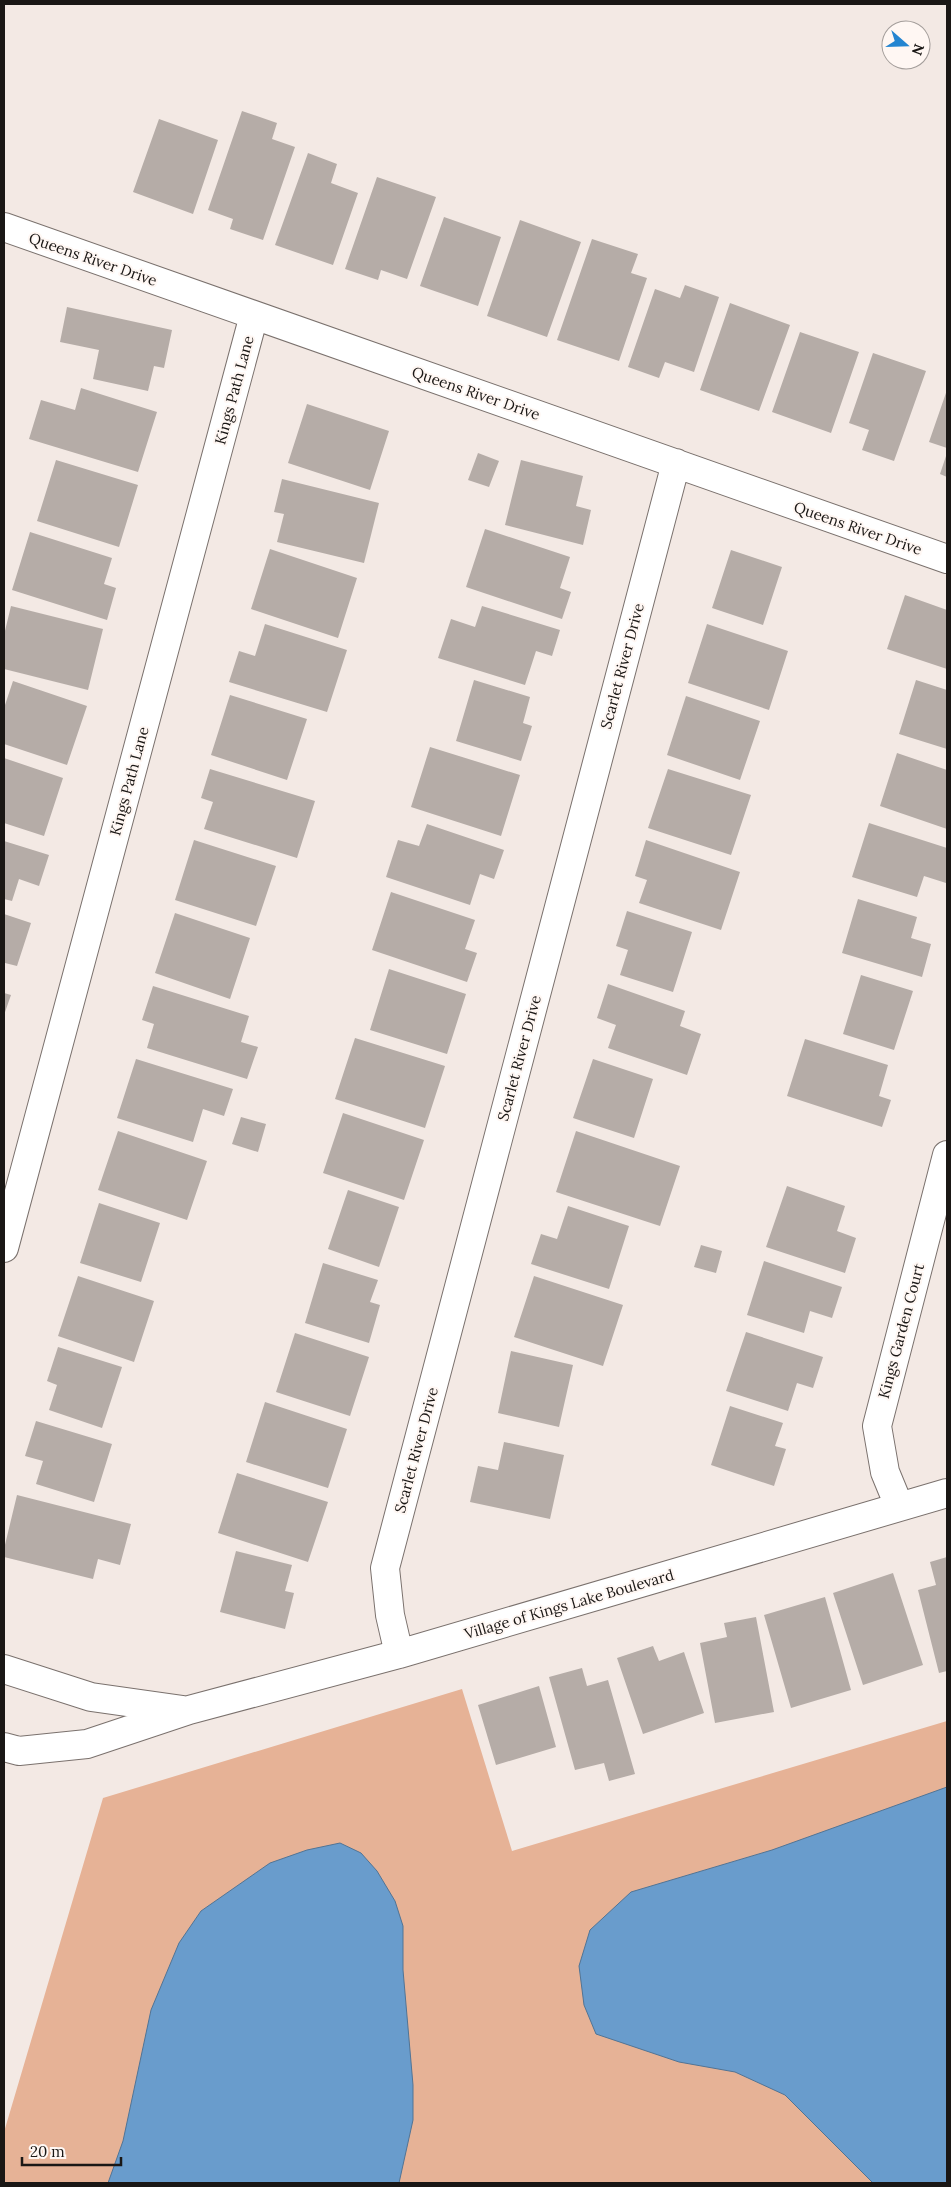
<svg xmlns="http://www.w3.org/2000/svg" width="951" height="2187" viewBox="0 0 951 2187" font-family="Lora,serif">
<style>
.green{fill:#e6b296}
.water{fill:#699ccc;stroke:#517495}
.building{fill:#b5aca7}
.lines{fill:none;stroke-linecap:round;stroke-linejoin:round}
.minor-casing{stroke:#7a716d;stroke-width:30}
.minor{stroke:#fff;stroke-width:28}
.labels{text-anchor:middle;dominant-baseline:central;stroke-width:4;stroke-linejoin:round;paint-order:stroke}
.street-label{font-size:15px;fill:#1a1715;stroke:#fff7f3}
</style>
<rect width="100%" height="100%" fill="#f3e9e4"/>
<path class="green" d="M 462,1689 L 512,1851 L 947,1721 L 947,2183 L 4,2183 L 4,2132 L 103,1798 Z"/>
<path class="water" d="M 947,1787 L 947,2183 L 873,2183 L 785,2095 L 735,2072 L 679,2062 L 596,2034 L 584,2005 L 579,1966 L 590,1930 L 631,1892 L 772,1850 Z
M 340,1843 L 361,1853 L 377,1871 L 395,1901 L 403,1926 L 403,1970 L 413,2085 L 413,2120 L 399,2183 L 108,2183 L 123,2141 L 151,2010 L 179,1943 L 201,1911 L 270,1863 L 307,1850 Z"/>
<path class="building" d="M 242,111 L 277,123 L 272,139 L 295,147 L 263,240 L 230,229 L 233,219 L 208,210 Z
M 159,119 L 218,140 L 193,214 L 133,192 Z
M 308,153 L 337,164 L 331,183 L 358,193 L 333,265 L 275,245 Z
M 377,177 L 436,197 L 407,279 L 381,270 L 378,280 L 345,269 Z
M 444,217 L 501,237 L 478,306 L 420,286 Z
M 520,220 L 581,242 L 547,337 L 487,316 Z
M 592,239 L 638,254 L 631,273 L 647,278 L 619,361 L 557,340 Z
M 685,285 L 719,297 L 694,372 L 665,362 L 659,378 L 628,367 L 655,289 L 680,298 Z
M 730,303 L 790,325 L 759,411 L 700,390 Z
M 67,307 L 172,330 L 164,368 L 154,366 L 148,391 L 93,379 L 99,350 L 60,342 Z
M 800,332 L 859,352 L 831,433 L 772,412 Z
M 873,353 L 926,371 L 894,461 L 862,450 L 869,430 L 849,423 Z
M 81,388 L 157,412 L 138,472 L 29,439 L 41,400 L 75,410 Z
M 947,390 L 947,448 L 929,442 Z
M 307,404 L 389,431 L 370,490 L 288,463 Z
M 478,453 L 499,461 L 489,487 L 468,480 Z
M 947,453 L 947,477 L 940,474 Z
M 56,460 L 138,485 L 119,547 L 37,521 Z
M 521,460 L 583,476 L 576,506 L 591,510 L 583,545 L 505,525 Z
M 282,479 L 379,503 L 364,563 L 277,542 L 284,514 L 274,512 Z
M 485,529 L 570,557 L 560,588 L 571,592 L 562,619 L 466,587 Z
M 30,532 L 112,558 L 104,584 L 116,588 L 107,620 L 12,590 Z
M 270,549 L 357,578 L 338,638 L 251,609 Z
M 731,550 L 782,567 L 763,625 L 712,608 Z
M 905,595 L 947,610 L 947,669 L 887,649 Z
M 11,606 L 103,629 L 88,690 L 4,669 L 4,635 Z
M 482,606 L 560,630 L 552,656 L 536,651 L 525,685 L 438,658 L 451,619 L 475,627 Z
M 265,624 L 347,650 L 327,712 L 229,682 L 239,651 L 255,656 Z
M 707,624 L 788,651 L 769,710 L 688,683 Z
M 474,680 L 530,697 L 523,723 L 532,726 L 521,761 L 456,741 Z
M 916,680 L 947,690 L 947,749 L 899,734 Z
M 13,681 L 87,706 L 67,765 L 4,744 L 4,708 Z
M 230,695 L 307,719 L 287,780 L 211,755 Z
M 686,696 L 760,721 L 740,780 L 667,755 Z
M 430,747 L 520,775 L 501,836 L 411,807 Z
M 897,753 L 947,770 L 947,829 L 880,806 Z
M 4,758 L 63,778 L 44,836 L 4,823 Z
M 210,769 L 315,801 L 297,858 L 204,829 L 213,802 L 201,798 Z
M 668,769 L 751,795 L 731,855 L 648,828 Z
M 869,823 L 947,848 L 946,883 L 924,876 L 917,897 L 852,877 Z
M 427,824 L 504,850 L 494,879 L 480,874 L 470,905 L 386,877 L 398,840 L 419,846 Z
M 194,840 L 276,866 L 256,926 L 175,900 Z
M 646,840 L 740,872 L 721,930 L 639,903 L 647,880 L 635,876 Z
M 4,841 L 49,855 L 39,886 L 19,879 L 12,901 L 4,899 Z
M 391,892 L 475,920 L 465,949 L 477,953 L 467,982 L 372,950 Z
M 858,899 L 917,917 L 911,938 L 931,944 L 922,977 L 842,953 Z
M 627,911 L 692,932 L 673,992 L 620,975 L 628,950 L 616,946 Z
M 175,913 L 250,938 L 230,999 L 155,973 Z
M 4,914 L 31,923 L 17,966 L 5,963 L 4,967 Z
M 389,969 L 466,994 L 447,1054 L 370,1030 Z
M 861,975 L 913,991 L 894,1050 L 843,1034 Z
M 608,984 L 685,1011 L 680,1026 L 701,1034 L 687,1075 L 608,1048 L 616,1025 L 597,1018 Z
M 153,986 L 249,1016 L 241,1042 L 258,1047 L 247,1079 L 147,1048 L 154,1024 L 142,1020 Z
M 4,993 L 11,995 L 4,1015 Z
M 355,1038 L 445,1066 L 425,1128 L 335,1099 Z
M 805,1039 L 888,1065 L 879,1096 L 891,1100 L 882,1127 L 787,1096 Z
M 136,1059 L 233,1089 L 224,1116 L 203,1109 L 193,1142 L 117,1118 Z
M 593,1059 L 653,1079 L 634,1138 L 573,1118 Z
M 343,1113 L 424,1140 L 404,1200 L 323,1173 Z
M 241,1117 L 266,1124 L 258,1152 L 232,1144 Z
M 118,1131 L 207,1161 L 187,1220 L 98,1190 Z
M 576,1131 L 680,1166 L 660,1226 L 556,1192 Z
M 787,1186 L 845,1206 L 837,1231 L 856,1238 L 845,1273 L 766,1247 Z
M 348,1190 L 399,1207 L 379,1267 L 328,1249 Z
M 99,1203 L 160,1223 L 141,1282 L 80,1263 Z
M 568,1206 L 629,1226 L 609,1289 L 531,1264 L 541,1234 L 557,1239 Z
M 701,1245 L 722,1251 L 716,1273 L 694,1267 Z
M 764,1261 L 842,1287 L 832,1318 L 810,1311 L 804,1333 L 747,1315 Z
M 323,1263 L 378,1280 L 370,1302 L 380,1305 L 369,1343 L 305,1323 Z
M 78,1276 L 154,1301 L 134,1362 L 58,1336 Z
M 534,1276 L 623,1305 L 603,1366 L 514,1337 Z
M 746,1332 L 823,1357 L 813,1388 L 797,1383 L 788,1411 L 726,1391 Z
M 295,1333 L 369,1357 L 350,1416 L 276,1392 Z
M 58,1347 L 122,1367 L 102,1428 L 49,1410 L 57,1385 L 47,1381 Z
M 511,1351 L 573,1365 L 559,1427 L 498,1413 Z
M 265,1402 L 347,1429 L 328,1488 L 246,1462 Z
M 730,1406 L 783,1423 L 775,1446 L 786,1449 L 774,1486 L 711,1465 Z
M 36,1421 L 112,1444 L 94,1502 L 36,1484 L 43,1461 L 25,1456 Z
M 504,1442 L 564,1455 L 550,1519 L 470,1502 L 478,1466 L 498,1470 Z
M 237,1473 L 328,1502 L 308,1562 L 218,1533 Z
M 17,1495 L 131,1524 L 120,1565 L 98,1559 L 93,1579 L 4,1557 L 4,1549 Z
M 236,1551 L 292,1565 L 285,1591 L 294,1593 L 285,1629 L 220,1612 Z
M 947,1557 L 947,1671 L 939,1673 L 918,1590 L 936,1585 L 930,1562 Z
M 893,1573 L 923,1665 L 863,1685 L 833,1593 Z
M 825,1597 L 851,1690 L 791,1708 L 764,1615 Z
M 756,1617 L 774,1712 L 715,1723 L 700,1643 L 727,1637 L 724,1623 Z
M 653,1646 L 659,1661 L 684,1652 L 704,1713 L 643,1734 L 617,1658 Z
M 582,1668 L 587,1686 L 608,1680 L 635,1774 L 609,1781 L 604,1763 L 575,1770 L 549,1677 Z
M 539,1686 L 556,1747 L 496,1765 L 478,1705 Z"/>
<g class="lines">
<defs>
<path id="minor" d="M 4,227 L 947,559
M 4,1248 L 254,315
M 899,1506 L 885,1472 L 877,1426 L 947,1155
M 399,1654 L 390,1615 L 385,1568 L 676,463
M 4,1669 L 91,1697 L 183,1710
M 4,1747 L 19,1751 L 87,1744 L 189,1710 L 399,1654 L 947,1493"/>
</defs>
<use href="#minor" class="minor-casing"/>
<use href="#minor" class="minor"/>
</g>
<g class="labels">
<g class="street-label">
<text transform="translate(93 259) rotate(19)">Queens River Drive</text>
<text transform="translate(234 390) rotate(-75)">Kings Path Lane</text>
<text transform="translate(476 393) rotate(19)">Queens River Drive</text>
<text transform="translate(858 528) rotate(19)">Queens River Drive</text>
<text transform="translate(622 666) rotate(-75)">Scarlet River Drive</text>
<text transform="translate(129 781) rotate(-75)">Kings Path Lane</text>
<text transform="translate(519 1058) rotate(-75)">Scarlet River Drive</text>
<text transform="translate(901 1331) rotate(-75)">Kings Garden Court</text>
<text transform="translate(416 1450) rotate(-75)">Scarlet River Drive</text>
<text transform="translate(569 1604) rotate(-16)">Village of Kings Lake Boulevard</text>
</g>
</g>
<rect width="951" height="2187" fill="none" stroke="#1a1715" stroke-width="10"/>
<g transform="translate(906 45) rotate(110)"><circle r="24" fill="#fff7f3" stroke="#a39d9a"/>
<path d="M0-4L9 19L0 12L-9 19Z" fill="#2485d1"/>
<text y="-8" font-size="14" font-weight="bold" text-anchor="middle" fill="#1a1715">N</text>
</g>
<path d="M22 2157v8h99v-8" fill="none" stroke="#1a1715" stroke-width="2.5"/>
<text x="30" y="2157" font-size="15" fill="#1a1715" stroke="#fff7f3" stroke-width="4" paint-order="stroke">20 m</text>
</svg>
